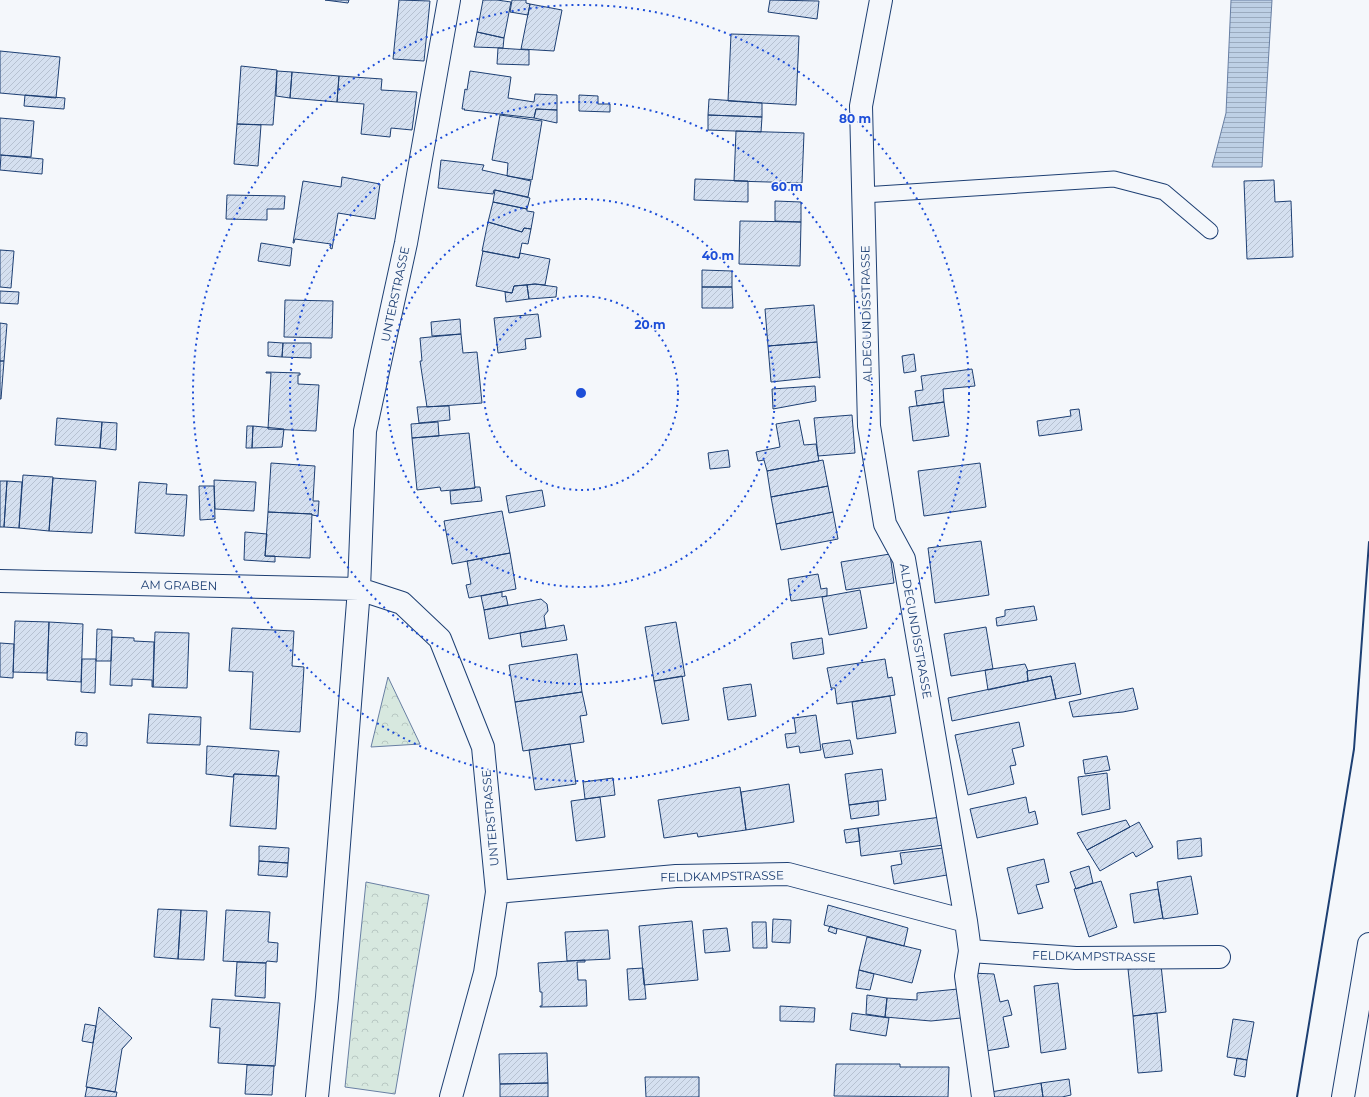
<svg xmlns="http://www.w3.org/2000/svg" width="1369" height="1097" viewBox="0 0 1369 1097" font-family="Montserrat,sans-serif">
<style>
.park{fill:url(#park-crowns);stroke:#687fa3}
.water{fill:url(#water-rules);stroke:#687fa3}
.building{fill:url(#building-hatch);stroke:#1d3f73}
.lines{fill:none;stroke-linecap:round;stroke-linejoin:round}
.service-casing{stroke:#1d3f73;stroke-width:17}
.minor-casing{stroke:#1d3f73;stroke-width:24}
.motorway-casing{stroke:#1d3f73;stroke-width:24}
.service{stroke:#f4f7fb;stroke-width:15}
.minor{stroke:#f4f7fb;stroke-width:22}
.motorway{stroke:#f4f7fb;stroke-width:22}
.wall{stroke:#1d3f73;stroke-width:2}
.ring{fill:none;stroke:#1d4ed8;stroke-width:2;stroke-dasharray:2 4}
.labels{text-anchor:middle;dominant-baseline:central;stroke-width:3;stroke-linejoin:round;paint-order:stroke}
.street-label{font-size:12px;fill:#1d3f73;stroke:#f4f7fb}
.centre{fill:#1d4ed8;stroke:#f4f7fb;stroke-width:2}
.ring-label{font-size:12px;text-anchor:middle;font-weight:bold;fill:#1d4ed8;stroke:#f4f7fb;stroke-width:3;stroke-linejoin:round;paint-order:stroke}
</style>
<defs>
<pattern id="park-crowns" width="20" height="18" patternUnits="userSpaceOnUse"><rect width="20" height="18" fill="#d7e8df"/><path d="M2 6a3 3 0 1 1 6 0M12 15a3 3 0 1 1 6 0" fill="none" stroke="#b8c8c3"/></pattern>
<pattern id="water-rules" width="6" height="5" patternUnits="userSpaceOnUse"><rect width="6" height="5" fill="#bed0e5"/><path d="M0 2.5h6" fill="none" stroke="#9aaabe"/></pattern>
<pattern id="building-hatch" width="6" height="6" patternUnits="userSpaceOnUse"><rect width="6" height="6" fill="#d5e0f0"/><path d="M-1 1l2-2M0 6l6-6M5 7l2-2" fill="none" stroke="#b6c1d1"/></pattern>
</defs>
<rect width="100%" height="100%" fill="#f4f7fb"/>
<path class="park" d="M 388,677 L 420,744 L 371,747 Z
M 366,882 L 429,895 L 395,1094 L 345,1087 Z"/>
<path class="water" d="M 1231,0 L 1272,0 L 1262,167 L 1212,167 L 1226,113 Z"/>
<path class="building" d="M 325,0 L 349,0 L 348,3 Z
M 399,0 L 430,1 L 424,61 L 393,59 Z
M 483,0 L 497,0 L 511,2 L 504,38 L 477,32 Z
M 512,0 L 526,0 L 526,3 L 530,4 L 528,15 L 510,12 Z
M 770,0 L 819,1 L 817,19 L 768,12 Z
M 530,4 L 562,10 L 554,51 L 521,49 Z
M 477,32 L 504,38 L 503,48 L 474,47 Z
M 731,34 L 799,36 L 796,105 L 728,101 Z
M 498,48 L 529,50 L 529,65 L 497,64 Z
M 0,51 L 60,57 L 56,98 L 0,93 Z
M 241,66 L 277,70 L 273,125 L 237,124 Z
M 277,71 L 292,72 L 290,98 L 276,96 Z
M 470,71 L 511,77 L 508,98 L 534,102 L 535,94 L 557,95 L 557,110 L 536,109 L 534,118 L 464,110 L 465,109 L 462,109 L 465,89 L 467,90 Z
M 292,72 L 339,76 L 337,102 L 290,98 Z
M 339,76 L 382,79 L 381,90 L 417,92 L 412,130 L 391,128 L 390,137 L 361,134 L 364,104 L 337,102 Z
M 25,95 L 65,98 L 64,109 L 24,106 Z
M 579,95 L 598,96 L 598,104 L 610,104 L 610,112 L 579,111 Z
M 709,99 L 762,103 L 762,117 L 708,115 Z
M 536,109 L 557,110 L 557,123 L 534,118 Z
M 500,115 L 542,121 L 532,180 L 507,176 L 508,163 L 492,160 Z
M 708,115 L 762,117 L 761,132 L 708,130 Z
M 0,118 L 34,121 L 31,157 L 0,155 Z
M 237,124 L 261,125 L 258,166 L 234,164 Z
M 736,131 L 804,133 L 802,183 L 734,181 Z
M 1,155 L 43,159 L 42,174 L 0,170 Z
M 441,160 L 484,165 L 482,170 L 531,181 L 528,197 L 495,190 L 494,190 L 493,194 L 438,188 Z
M 342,177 L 380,184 L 375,219 L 338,213 L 332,249 L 330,248 L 331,244 L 295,239 L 294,243 L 293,243 L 303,181 L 341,187 Z
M 695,179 L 748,181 L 748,202 L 694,200 Z
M 1274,180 L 1275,202 L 1291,201 L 1293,257 L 1247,259 L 1244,181 Z
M 495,190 L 530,198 L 527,209 L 493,202 Z
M 227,195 L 285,196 L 284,209 L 267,209 L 267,220 L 226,219 Z
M 775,201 L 801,202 L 801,222 L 775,221 Z
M 493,202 L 527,209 L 527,211 L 534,212 L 531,229 L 524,228 L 522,232 L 488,222 Z
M 740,221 L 801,222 L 800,266 L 739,264 Z
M 488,222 L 522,232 L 524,228 L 531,229 L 528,244 L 522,243 L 519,258 L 482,251 Z
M 261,243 L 292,248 L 290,266 L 258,261 Z
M 0,250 L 14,251 L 11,288 L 0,287 Z
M 483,251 L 519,258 L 520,253 L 550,259 L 545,285 L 535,284 L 514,286 L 512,293 L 476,286 Z
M 702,270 L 732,271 L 732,287 L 702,287 Z
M 535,284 L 557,287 L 556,297 L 529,299 L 527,285 Z
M 527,285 L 529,299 L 506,302 L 505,292 L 512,293 L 514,286 Z
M 702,287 L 732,287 L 733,308 L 702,308 Z
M 0,291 L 19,292 L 18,304 L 0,303 Z
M 285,300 L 333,301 L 332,338 L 284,337 Z
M 814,305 L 817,342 L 768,346 L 765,309 Z
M 538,314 L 541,337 L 525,339 L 526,349 L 498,353 L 494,318 Z
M 460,319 L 461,334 L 432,336 L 431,322 Z
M 0,323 L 7,324 L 4,361 L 0,361 Z
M 461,334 L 463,353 L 477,352 L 482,403 L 427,407 L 420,361 L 422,361 L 420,338 Z
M 268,342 L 283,343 L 282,357 L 268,356 Z
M 817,342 L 820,378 L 818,377 L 771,382 L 768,346 Z
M 283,343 L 311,343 L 311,358 L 282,357 Z
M 914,354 L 916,371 L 904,373 L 902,356 Z
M 0,361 L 4,361 L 1,399 L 0,399 Z
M 972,369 L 975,386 L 943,389 L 944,402 L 917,406 L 915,391 L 923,390 L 921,376 Z
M 266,372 L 300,373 L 300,375 L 298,375 L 298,384 L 319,385 L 316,431 L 268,429 L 271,373 L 266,373 Z
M 815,386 L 816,401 L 773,409 L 772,389 Z
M 944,402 L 949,436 L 913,441 L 909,407 Z
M 449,406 L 450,420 L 419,423 L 417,407 Z
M 1079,409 L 1082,430 L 1039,436 L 1037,421 L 1071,416 L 1070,410 Z
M 852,415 L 855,453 L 818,456 L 814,418 Z
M 57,418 L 102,422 L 100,448 L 55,445 Z
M 799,420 L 804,445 L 816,444 L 819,461 L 767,471 L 764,460 L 758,461 L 756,452 L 780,447 L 776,424 Z
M 102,422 L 117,423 L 116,450 L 100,448 Z
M 438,422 L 439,436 L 412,438 L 411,424 Z
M 247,426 L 253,426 L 252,448 L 246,448 Z
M 253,426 L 284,429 L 282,447 L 252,448 Z
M 469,433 L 475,488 L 441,491 L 440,487 L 417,490 L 412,438 Z
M 728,450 L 730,467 L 710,469 L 708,453 Z
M 823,460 L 828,486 L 771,497 L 767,471 Z
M 271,463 L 315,466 L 313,501 L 319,501 L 318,516 L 312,515 L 312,514 L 268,512 Z
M 980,463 L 986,507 L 924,516 L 918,471 Z
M 23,475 L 53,477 L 49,531 L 19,528 Z
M 53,478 L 96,481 L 92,533 L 49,531 Z
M 214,480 L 256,482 L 254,511 L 215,509 Z
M 0,481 L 7,481 L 4,527 L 0,527 Z
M 7,481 L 22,482 L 19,528 L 4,527 Z
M 139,482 L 167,484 L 166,494 L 187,495 L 184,536 L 135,533 Z
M 199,486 L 214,486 L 215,519 L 200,520 Z
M 828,486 L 833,512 L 776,524 L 771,497 Z
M 475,487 L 480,487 L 482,501 L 451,504 L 450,491 L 475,488 Z
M 542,490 L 545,506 L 509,513 L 506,496 Z
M 502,511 L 510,553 L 452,564 L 444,521 Z
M 268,512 L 312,514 L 310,558 L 265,556 Z
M 833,512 L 838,539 L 781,550 L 776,524 Z
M 245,532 L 267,534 L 265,556 L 275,556 L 275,562 L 244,560 Z
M 981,541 L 989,595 L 935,603 L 928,548 Z
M 510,553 L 516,589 L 469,598 L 466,585 L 471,584 L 467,561 Z
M 890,554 L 894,583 L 846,590 L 841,562 Z
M 818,574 L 821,589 L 827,588 L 827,596 L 791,601 L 788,579 Z
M 860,590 L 867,628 L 829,635 L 822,597 Z
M 502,592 L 502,597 L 506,596 L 508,605 L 484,610 L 481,596 Z
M 541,599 L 547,604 L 548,611 L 544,616 L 546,628 L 489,639 L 484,610 Z
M 1034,606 L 1037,620 L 997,626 L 996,618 L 1005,616 L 1005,610 Z
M 15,621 L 49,622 L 47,673 L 13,672 Z
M 49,622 L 83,624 L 81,682 L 47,680 Z
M 676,622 L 685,676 L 654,681 L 645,627 Z
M 564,625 L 567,640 L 522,647 L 520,633 Z
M 986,627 L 993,669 L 951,676 L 944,634 Z
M 232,628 L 294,631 L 292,666 L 304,667 L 300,732 L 250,729 L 253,672 L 229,671 Z
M 97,629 L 112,630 L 111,661 L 96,661 Z
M 155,632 L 189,633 L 187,688 L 153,687 Z
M 112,637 L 134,638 L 134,641 L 154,642 L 153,687 L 152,687 L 152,680 L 132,679 L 132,686 L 110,685 Z
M 822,638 L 824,654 L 793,659 L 791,643 Z
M 0,643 L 14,644 L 13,678 L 0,677 Z
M 577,654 L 582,692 L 515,702 L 509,665 Z
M 82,659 L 96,659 L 95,693 L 81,692 Z
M 885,659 L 888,678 L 892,677 L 895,695 L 837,704 L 835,688 L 831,688 L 827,668 Z
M 1075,663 L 1081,694 L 1056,699 L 1051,676 L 1028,681 L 1027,671 Z
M 1025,664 L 1028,671 L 1027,671 L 1028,681 L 988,690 L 985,670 Z
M 682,676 L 689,720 L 662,724 L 654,681 Z
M 1051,676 L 1056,699 L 952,721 L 948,698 Z
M 751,684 L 756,716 L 728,720 L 723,688 Z
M 1133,688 L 1138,709 L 1123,712 L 1073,717 L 1069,702 Z
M 582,692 L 587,715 L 580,716 L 584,742 L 523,751 L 515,702 Z
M 890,696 L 896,733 L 857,739 L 852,702 Z
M 149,714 L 201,717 L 200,745 L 147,743 Z
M 816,715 L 821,750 L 800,753 L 799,746 L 787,748 L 785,734 L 796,733 L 794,718 Z
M 1019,722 L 1024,746 L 1012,749 L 1016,765 L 1010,766 L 1014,784 L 968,795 L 955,735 Z
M 76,732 L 87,733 L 87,746 L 75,745 Z
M 850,740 L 853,754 L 825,758 L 822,744 Z
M 570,744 L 576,784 L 535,790 L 529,750 Z
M 207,746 L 279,751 L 276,776 L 234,774 L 233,777 L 206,774 Z
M 1107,756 L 1110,770 L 1085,774 L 1083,760 Z
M 882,769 L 886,800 L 849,805 L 845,774 Z
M 1107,773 L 1110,809 L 1082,815 L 1078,777 Z
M 234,774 L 279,776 L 276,829 L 230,826 Z
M 613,778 L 615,795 L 585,799 L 583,782 Z
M 789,784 L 794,822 L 746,830 L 741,792 Z
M 740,787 L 746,830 L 698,837 L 697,833 L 664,838 L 658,800 Z
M 600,797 L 605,837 L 576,841 L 571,801 Z
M 1026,797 L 1029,813 L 1035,811 L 1038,824 L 977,838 L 970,809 Z
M 878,801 L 879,815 L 851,819 L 849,805 Z
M 941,817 L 944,845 L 861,856 L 858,828 Z
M 1126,820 L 1130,827 L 1087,850 L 1077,833 Z
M 1139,822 L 1153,847 L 1136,857 L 1133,852 L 1100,871 L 1087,850 Z
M 858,828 L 860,841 L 846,843 L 844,830 Z
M 1201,838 L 1202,856 L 1178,859 L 1177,841 Z
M 259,846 L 289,848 L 288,863 L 259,861 Z
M 943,848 L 947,875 L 894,884 L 891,866 L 902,864 L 900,853 Z
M 1044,859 L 1049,882 L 1036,885 L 1043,908 L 1018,914 L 1007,868 Z
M 259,861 L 288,863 L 287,877 L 258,875 Z
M 1089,866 L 1093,883 L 1076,889 L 1070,872 Z
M 1191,876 L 1198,914 L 1163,919 L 1157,882 Z
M 1101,881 L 1117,927 L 1089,937 L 1074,889 Z
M 1158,889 L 1163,918 L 1134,923 L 1130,894 Z
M 828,905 L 908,928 L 904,946 L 824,925 Z
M 158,909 L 181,910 L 178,959 L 154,957 Z
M 181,910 L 207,911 L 204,960 L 178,959 Z
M 226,910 L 270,912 L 268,942 L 278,943 L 277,962 L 267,961 L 266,963 L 223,961 Z
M 773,919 L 791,920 L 790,943 L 772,942 Z
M 692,921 L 698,980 L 644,985 L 639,926 Z
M 752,922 L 766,922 L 767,948 L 753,948 Z
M 830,926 L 837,929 L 836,934 L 828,931 Z
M 727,928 L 730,951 L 705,953 L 703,930 Z
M 608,930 L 610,959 L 567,961 L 565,932 Z
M 867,937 L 921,950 L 912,983 L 859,970 Z
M 585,960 L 585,962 L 577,962 L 578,980 L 586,980 L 587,1006 L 540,1007 L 540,1006 L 542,1006 L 542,992 L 540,992 L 538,963 Z
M 237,962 L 266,963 L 265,998 L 235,996 Z
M 1161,965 L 1166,1012 L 1133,1016 L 1128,969 Z
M 643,968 L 646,999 L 629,1000 L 627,969 Z
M 859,970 L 874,974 L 870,990 L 856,988 Z
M 971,973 L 994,974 L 1000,1002 L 1008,1000 L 1012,1015 L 1003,1017 L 1009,1047 L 986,1051 Z
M 1058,983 L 1066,1049 L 1041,1053 L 1034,986 Z
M 958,989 L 961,1018 L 931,1021 L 885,1017 L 887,998 L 917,1000 L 917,993 Z
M 867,995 L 887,998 L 885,1017 L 866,1014 Z
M 212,999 L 280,1003 L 275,1066 L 218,1063 L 220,1028 L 210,1027 Z
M 780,1006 L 815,1008 L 814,1022 L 780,1021 Z
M 99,1007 L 132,1038 L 122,1049 L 115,1092 L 86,1087 Z
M 852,1013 L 889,1018 L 886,1036 L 850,1030 Z
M 1157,1013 L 1162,1071 L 1138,1073 L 1133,1016 Z
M 1233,1019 L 1254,1022 L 1247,1060 L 1227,1057 Z
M 85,1024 L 96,1026 L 93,1043 L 82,1041 Z
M 547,1053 L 548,1083 L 500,1084 L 499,1054 Z
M 1237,1058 L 1247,1060 L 1245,1077 L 1234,1075 Z
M 836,1064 L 900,1064 L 900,1067 L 949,1067 L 948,1097 L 834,1096 Z
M 247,1065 L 274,1066 L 272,1095 L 245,1094 Z
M 645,1077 L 699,1077 L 699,1097 L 646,1097 Z
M 1069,1079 L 1071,1095 L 1062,1097 L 1043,1097 L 1041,1083 Z
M 548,1083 L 548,1097 L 500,1097 L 500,1084 Z
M 1041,1083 L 1043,1097 L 992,1097 L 991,1092 Z
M 87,1087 L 115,1092 L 117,1092 L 116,1097 L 85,1097 Z"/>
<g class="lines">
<defs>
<path id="service" d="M 863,195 L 1114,179 L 1164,192 L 1210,231"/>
<path id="minor" d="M 881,0 L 861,106 L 869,426 L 885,524 L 904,559 L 966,921 L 970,951 L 966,976 L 983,1097
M 0,581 L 359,589 L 402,603 L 440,639 L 483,747 L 497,892 L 485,973 L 451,1097
M 497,892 L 676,876 L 788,874 L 966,921
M 970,951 L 1076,958 L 1219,957
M 317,1097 L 327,997 L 359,589 L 365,431 L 406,243 L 449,0"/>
<path id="motorway" d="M 1343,1097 L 1369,944"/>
</defs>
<use href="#service" class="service-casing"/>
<use href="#minor" class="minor-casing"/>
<use href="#motorway" class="motorway-casing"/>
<use href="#service" class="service"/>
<use href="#minor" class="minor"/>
<use href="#motorway" class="motorway"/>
<path class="wall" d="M 1297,1097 L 1354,749 L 1369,542"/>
</g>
<g class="ring">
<circle cx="581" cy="393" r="97"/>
<circle cx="581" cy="393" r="194"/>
<circle cx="581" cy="393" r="291"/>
<circle cx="581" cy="393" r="388"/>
</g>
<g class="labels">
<g class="street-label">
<text transform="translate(395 294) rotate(-78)">UNTERSTRASSE</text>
<text transform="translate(866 314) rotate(-91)">ALDEGUNDISSTRASSE</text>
<text transform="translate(179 585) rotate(1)">AM GRABEN</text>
<text transform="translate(916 631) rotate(80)">ALDEGUNDISSTRASSE</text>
<text transform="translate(490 818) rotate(-95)">UNTERSTRASSE</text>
<text transform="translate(722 876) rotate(-1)">FELDKAMPSTRASSE</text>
<text transform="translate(1094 956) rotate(1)">FELDKAMPSTRASSE</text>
</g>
</g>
<circle cx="581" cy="393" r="6" class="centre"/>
<g class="ring-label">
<text x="855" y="123">80 m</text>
<text x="787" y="191">60 m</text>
<text x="718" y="260">40 m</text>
<text x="650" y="329">20 m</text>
</g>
</svg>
